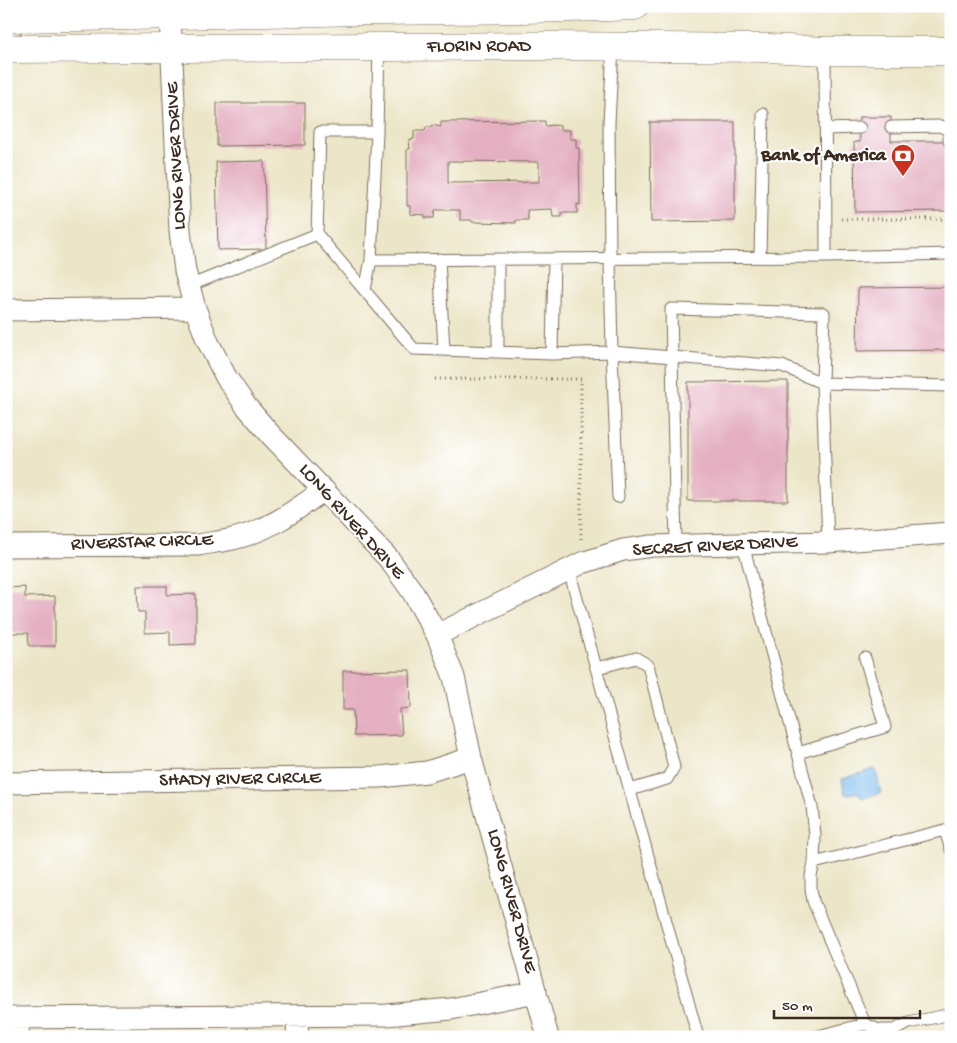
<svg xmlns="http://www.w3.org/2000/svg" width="957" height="1043" viewBox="0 0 957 1043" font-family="'Gochi Hand',sans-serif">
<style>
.water{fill:#77b9ec;stroke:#597285}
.building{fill:#e4afc1;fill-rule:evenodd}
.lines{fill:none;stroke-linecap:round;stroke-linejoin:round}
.lane-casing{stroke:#796c5a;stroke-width:13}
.street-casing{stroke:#796c5a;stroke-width:23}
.secondary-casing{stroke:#796c5a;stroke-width:29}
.path{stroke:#796c5a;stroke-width:3;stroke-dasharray:1 4;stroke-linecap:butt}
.lane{stroke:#fff;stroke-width:11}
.street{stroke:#fff;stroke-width:21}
.secondary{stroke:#fff;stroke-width:28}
.labels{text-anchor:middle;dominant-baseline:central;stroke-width:4;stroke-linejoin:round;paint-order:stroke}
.street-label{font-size:19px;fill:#3b2a1e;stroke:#fff}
.poi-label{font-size:19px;font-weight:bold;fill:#3b2a1e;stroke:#fff;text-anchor:end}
</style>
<rect width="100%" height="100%" fill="#fff"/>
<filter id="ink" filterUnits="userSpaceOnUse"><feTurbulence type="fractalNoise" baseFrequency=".02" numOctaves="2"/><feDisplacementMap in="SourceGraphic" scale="10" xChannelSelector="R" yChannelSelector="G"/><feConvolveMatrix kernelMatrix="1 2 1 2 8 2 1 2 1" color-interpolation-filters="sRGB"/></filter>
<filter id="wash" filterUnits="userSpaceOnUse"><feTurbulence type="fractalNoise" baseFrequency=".0096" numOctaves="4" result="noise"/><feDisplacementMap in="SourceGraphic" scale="20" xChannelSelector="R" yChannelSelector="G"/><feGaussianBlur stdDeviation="1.12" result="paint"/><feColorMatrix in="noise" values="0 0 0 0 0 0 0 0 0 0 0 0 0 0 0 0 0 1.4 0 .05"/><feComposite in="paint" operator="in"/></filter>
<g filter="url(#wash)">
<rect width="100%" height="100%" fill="#ece6c8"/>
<path class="water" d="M 874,769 L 876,770 L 881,793 L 864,798 L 862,798 L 858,792 L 847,795 L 845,794 L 842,780 L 842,779 Z"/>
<g id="blocks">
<path class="building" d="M 217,103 L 305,103 L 305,145 L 217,146 Z
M 859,117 L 891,117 L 891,141 L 951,141 L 951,211 L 855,212 L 854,142 L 860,142 Z
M 545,121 L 545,126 L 554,125 L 560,126 L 560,130 L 570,130 L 570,139 L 576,139 L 576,148 L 579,148 L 580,205 L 577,204 L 577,213 L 562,213 L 562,217 L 553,217 L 552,209 L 527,210 L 528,220 L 516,220 L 516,223 L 472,222 L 471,220 L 460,220 L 460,210 L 435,210 L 434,218 L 425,218 L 425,215 L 410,214 L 410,206 L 407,206 L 407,149 L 410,149 L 409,140 L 414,139 L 414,131 L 425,131 L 426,127 L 432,127 L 432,125 L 441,127 L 441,122 ZM 448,161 L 539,162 L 539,182 L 448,183 Z
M 650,122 L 735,122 L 735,221 L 651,222 Z
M 264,161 L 266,249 L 218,250 L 216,162 Z
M 951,287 L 951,350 L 857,351 L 858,288 Z
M 788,381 L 788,501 L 688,501 L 688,382 Z
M 137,586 L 167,586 L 167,595 L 196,594 L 196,644 L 170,645 L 170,632 L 145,633 L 145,612 L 138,612 Z
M 25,587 L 25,597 L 55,596 L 55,646 L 29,646 L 28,633 L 6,633 L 6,588 Z
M 410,670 L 411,708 L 400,709 L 402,735 L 354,736 L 353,710 L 343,710 L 343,671 Z"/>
</g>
</g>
<g filter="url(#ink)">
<use href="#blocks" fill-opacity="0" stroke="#796c5a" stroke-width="1"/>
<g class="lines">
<defs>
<path id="lane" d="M 613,47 L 609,123 L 610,258 L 612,352 L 782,366 L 822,383 L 951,386
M 825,51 L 826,257
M 891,127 L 941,126 L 949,131 L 949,141
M 826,129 L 860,128
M 377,132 L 320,132 L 317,234 L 414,349 L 552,354 L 612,352 L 618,497
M 760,257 L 763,114
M 439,259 L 444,350
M 371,260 L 826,257 L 951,254
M 189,286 L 317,234
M 365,290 L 371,260 L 377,132 L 379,47
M 498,352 L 498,259
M 552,354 L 554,259
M 743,544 L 812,807 L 815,835 L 814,863 L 811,876 L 811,888 L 813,901 L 865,1024
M 676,545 L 671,309 L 824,313 L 822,383 L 828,542
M 569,570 L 698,1037
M 597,668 L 636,658 L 648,665 L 674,767 L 667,779 L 630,790
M 798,753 L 885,727 L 865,658
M 814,863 L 945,830 L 951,850
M 814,1037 L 865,1024 L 879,1030 L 894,1030 L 909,1023 L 951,1014"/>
<path id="street" d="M 170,16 L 180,231 L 185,271 L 195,308 L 208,342 L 226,377 L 246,406 L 270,434 L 389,559 L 412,591 L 437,635 L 454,677 L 471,758 L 548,1037
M 6,310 L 195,308
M 6,546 L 198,545 C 208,543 218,542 228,540 C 265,533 295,511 324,490
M 437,635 L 582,563 L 623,550 L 652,546 L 828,542 L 951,533
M 6,783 L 380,777 L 427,772 L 471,758
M 6,1018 L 387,1015 L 451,1009 L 536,992
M 18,1037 L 19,1018
M 297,1037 L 298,1017"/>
<path id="secondary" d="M 6,18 C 107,17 208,14 309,12 C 418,10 527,10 635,6
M 6,49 L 550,46 L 768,48 L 825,51 L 951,51"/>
</defs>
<use href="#lane" class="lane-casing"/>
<use href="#street" class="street-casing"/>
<use href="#secondary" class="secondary-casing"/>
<path class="path" d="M 841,219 L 951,219
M 435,379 L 581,379 L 581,541"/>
<use href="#lane" class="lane"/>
<use href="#street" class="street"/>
<use href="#secondary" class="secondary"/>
</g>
</g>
<defs>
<symbol id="bank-pin" viewBox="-11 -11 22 30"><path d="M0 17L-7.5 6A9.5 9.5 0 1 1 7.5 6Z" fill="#c8321e" stroke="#fff"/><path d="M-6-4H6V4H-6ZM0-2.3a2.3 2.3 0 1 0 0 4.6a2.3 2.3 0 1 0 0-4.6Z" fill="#fff"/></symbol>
</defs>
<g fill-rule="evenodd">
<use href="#bank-pin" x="889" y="142" width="28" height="38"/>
</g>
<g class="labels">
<g class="street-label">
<text x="479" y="47">FLORIN ROAD</text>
<text transform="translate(177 156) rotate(-93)">LONG RIVER DRIVE</text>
<text transform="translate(351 522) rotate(48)">LONG RIVER DRIVE</text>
<text transform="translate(142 543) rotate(-2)">RIVERSTAR CIRCLE</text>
<text transform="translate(715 547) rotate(-3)">SECRET RIVER DRIVE</text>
<text transform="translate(240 780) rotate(-1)">SHADY RIVER CIRCLE</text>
<text transform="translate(511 901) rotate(75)">LONG RIVER DRIVE</text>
</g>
<g class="poi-label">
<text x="886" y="156">Bank of America</text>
</g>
</g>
<rect width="957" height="1043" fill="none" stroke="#fff" stroke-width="25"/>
<path d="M774 1010v8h146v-8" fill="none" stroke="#3b2a1e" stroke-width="2.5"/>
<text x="782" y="1010" font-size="15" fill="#3b2a1e" stroke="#ffffff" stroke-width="4" paint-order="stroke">50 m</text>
</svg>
